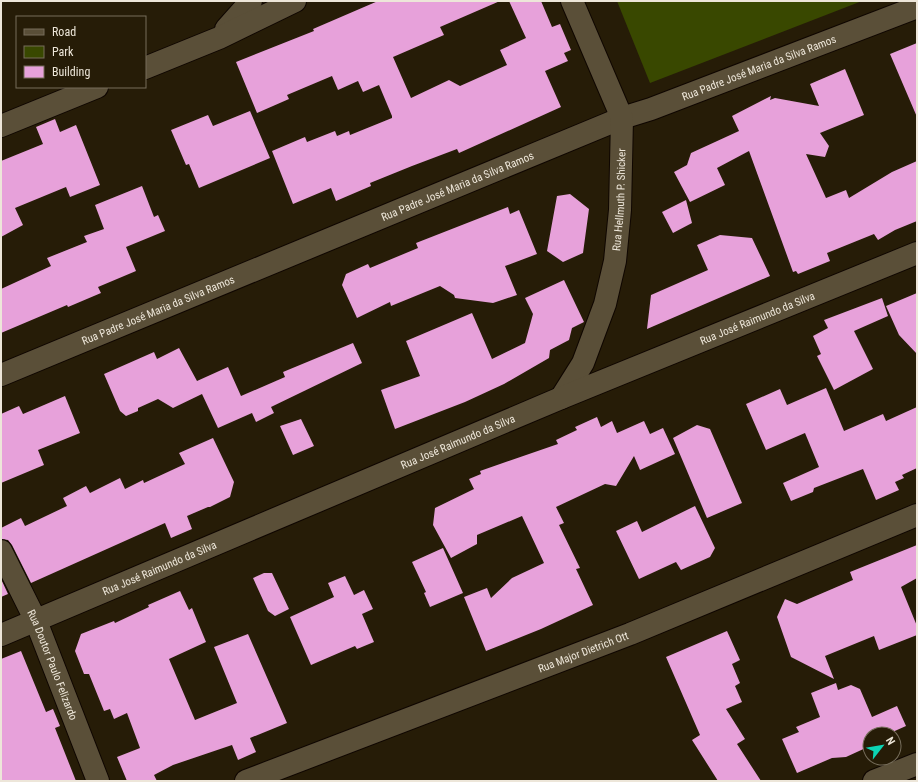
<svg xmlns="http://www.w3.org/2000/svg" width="918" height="782" viewBox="0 0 918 782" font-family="'Roboto Condensed',sans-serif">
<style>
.green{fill:#394800}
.building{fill:#e7a1da}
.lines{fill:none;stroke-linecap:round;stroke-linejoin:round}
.minor-casing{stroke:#0f0600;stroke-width:24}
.minor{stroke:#5a4f38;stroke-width:22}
.labels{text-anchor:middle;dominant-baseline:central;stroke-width:4;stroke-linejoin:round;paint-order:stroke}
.street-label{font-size:11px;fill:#ede6d9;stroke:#261c07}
</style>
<rect width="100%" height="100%" fill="#261c07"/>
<path class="green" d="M 617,1 L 862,1 L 650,83 Z"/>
<path class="building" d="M 378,1 L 500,1 L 440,27 L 444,35 L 393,57 L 411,98 L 449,80 L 460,86 L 507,65 L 500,50 L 526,38 L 509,1 L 541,1 L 552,27 L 560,24 L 571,50 L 564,53 L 568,61 L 545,71 L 561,107 L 459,153 L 457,149 L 412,166 L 370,183 L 371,186 L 336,201 L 331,188 L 293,204 L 272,151 L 305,137 L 307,142 L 335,131 L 337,136 L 349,131 L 350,135 L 392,118 L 392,116 L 379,85 L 363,92 L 358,81 L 338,90 L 332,76 L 287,95 L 289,99 L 257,113 L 236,62 L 314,31 L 313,29 Z
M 917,43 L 917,117 L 890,54 Z
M 845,69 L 864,115 L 820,133 L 829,146 L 825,157 L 806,154 L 826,198 L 846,190 L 849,198 L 892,172 L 917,161 L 917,221 L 895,230 L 878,240 L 874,234 L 827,253 L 830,261 L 798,274 L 796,271 L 793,272 L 749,151 L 717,168 L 725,185 L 690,202 L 674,172 L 687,165 L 691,153 L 739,131 L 732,116 L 771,96 L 770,100 L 775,98 L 819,106 L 810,84 Z
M 250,111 L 270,158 L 199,188 L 189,164 L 186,165 L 171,130 L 208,115 L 213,126 Z
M 55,119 L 60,132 L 76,125 L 100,185 L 70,197 L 66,187 L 15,208 L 23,225 L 1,237 L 1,161 L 43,144 L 36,127 Z
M 142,186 L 154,217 L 158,215 L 165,231 L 126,247 L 136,271 L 98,287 L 101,293 L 68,307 L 67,305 L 1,333 L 1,289 L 51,266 L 47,258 L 87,242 L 84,236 L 104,229 L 95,205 Z
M 570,194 L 589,209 L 583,253 L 563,262 L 547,251 L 557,196 Z
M 686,200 L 692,223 L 673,233 L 662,212 Z
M 508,207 L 510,214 L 519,210 L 537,254 L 505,266 L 517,295 L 493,303 L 455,298 L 454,295 L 440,286 L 391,306 L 390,302 L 357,318 L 342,285 L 346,274 L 368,264 L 370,268 L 418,248 L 416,243 Z
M 720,235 L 752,238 L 770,276 L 647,329 L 651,295 L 708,270 L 697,245 Z
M 564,280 L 584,322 L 572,328 L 569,340 L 550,350 L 549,358 L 504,384 L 465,402 L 395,429 L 381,390 L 420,376 L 406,341 L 472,313 L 492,359 L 525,343 L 533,314 L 525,298 Z
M 917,293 L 917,354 L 899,335 L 886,306 Z
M 882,298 L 888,316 L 854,331 L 873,369 L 834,390 L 817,356 L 821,354 L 813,336 L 828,328 L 824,320 Z
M 353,343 L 362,363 L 271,407 L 274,413 L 256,422 L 252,413 L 218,428 L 202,394 L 173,408 L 158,399 L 138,408 L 138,411 L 126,416 L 120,411 L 104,374 L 154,352 L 157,359 L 179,348 L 197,381 L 228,367 L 241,396 L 285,377 L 283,372 Z
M 826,388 L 844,431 L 883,414 L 886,421 L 917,407 L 917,468 L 902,475 L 904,478 L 895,482 L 899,490 L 876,500 L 863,469 L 814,488 L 813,492 L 791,501 L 783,483 L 819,467 L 805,433 L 766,450 L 746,404 L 780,389 L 787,405 Z
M 65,396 L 80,433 L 38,450 L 44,465 L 1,483 L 1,414 L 19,406 L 23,414 Z
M 597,417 L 601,427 L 612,421 L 617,433 L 644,421 L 650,434 L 663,428 L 675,454 L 640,470 L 634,456 L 616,486 L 605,484 L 556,507 L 564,523 L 559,525 L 580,568 L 576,569 L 593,605 L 541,629 L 486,651 L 464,597 L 487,588 L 491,598 L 512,578 L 544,563 L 522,516 L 477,535 L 477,544 L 451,558 L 433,525 L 435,508 L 474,489 L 469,479 L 481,474 L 480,471 L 558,444 L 556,440 L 577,430 L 575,427 Z
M 301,419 L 314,446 L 293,455 L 280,426 Z
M 697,425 L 710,429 L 742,503 L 707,518 L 673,438 Z
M 213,438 L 234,482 L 230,497 L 210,507 L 208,507 L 187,516 L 192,529 L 171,538 L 165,523 L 31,583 L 12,545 L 8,540 L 1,539 L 1,528 L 21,518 L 25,526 L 67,506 L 63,498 L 86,486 L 90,493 L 120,478 L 125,489 L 143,480 L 144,483 L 185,464 L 179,453 Z
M 695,506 L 715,548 L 710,557 L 681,570 L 676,562 L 639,579 L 616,531 L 637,521 L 642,532 Z
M 917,545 L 917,578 L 901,587 L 917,626 L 917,635 L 879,650 L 874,636 L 825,656 L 834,679 L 791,657 L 777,617 L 785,599 L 797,604 L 853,580 L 850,572 Z
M 443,548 L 463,593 L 430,607 L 424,593 L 426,592 L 412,562 Z
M 264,573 L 272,573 L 289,609 L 275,616 L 268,611 L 253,578 Z
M 345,576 L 354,595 L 364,590 L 373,609 L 362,614 L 374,642 L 357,649 L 355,646 L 311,665 L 290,617 L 334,597 L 328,583 Z
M 1,579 L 8,594 L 1,597 Z
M 180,591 L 189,610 L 192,608 L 206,642 L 169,659 L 195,720 L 237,703 L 214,647 L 248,634 L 287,723 L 250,738 L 256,752 L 238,760 L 232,745 L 173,765 L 154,775 L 157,781 L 127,781 L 117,757 L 140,748 L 127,713 L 114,719 L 110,709 L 104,711 L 89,674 L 84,674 L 75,651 L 81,634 L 114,621 L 115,623 L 149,607 L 148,605 Z
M 727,631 L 740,660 L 732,664 L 740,683 L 735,686 L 742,702 L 726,709 L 745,739 L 737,744 L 761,781 L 718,781 L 692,740 L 700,735 L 666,657 Z
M 21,651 L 46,712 L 53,709 L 60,726 L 55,728 L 76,781 L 1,781 L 1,659 Z
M 836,683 L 838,690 L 851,685 L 860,689 L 872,717 L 897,706 L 906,726 L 888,734 L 870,734 L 870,746 L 846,757 L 832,758 L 797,773 L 782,739 L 799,732 L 796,727 L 820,717 L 811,693 Z"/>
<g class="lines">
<defs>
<g id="minor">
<path d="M 226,29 L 251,1"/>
<path d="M 145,68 L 219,38 L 295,1"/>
<path d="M 1,126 L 97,87"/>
<path id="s1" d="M 1,375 L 622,118 L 651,109 L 917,7"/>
<path id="s2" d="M 561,398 L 583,363 L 605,304 L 615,261 L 620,210 L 622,118 L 572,1"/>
<path id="s3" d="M 1,551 L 36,621 L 98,781"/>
<path id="s4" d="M 1,635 L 561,398 L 917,253"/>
<path id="s5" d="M 246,781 L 630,634 L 917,515"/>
<path d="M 874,781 L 917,764"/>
</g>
</defs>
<use href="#minor" class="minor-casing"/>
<use href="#minor" class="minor"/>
</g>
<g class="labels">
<g class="street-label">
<text stroke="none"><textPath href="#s1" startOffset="818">Rua Padre José Maria da Silva Ramos</textPath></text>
<text stroke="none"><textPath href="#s1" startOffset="494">Rua Padre José Maria da Silva Ramos</textPath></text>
<text stroke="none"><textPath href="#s2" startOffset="210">Rua Hellmuth P. Shicker</textPath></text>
<text stroke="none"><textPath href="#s1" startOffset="170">Rua Padre José Maria da Silva Ramos</textPath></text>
<text stroke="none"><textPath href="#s4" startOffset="820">Rua José Raimundo da Silva</textPath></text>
<text stroke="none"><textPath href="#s4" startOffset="496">Rua José Raimundo da Silva</textPath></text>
<text stroke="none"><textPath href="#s4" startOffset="172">Rua José Raimundo da Silva</textPath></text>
<text stroke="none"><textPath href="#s5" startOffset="361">Rua Major Dietrich Ott</textPath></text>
<text stroke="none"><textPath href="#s3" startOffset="125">Rua Doutor Paulo Felizardo</textPath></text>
</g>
</g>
<rect width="918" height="782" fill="none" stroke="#ede6d9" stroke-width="4"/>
<rect x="16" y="16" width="130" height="72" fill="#261c07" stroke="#766d5b"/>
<rect x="24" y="29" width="20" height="6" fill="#5a4f38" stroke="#766d5b"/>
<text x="52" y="36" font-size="12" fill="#ede6d9">Road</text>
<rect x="24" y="46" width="20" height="12" fill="#394800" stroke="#766d5b"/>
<text x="52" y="56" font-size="12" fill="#ede6d9">Park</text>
<rect x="24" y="66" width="20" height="12" fill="#e7a1da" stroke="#766d5b"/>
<text x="52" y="76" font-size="12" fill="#ede6d9">Building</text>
<g transform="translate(882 746) rotate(59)"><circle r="19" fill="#261c07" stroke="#766d5b"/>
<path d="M0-3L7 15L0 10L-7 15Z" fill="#0cd5b5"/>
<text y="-6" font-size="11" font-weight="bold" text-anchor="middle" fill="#ede6d9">N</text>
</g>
</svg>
